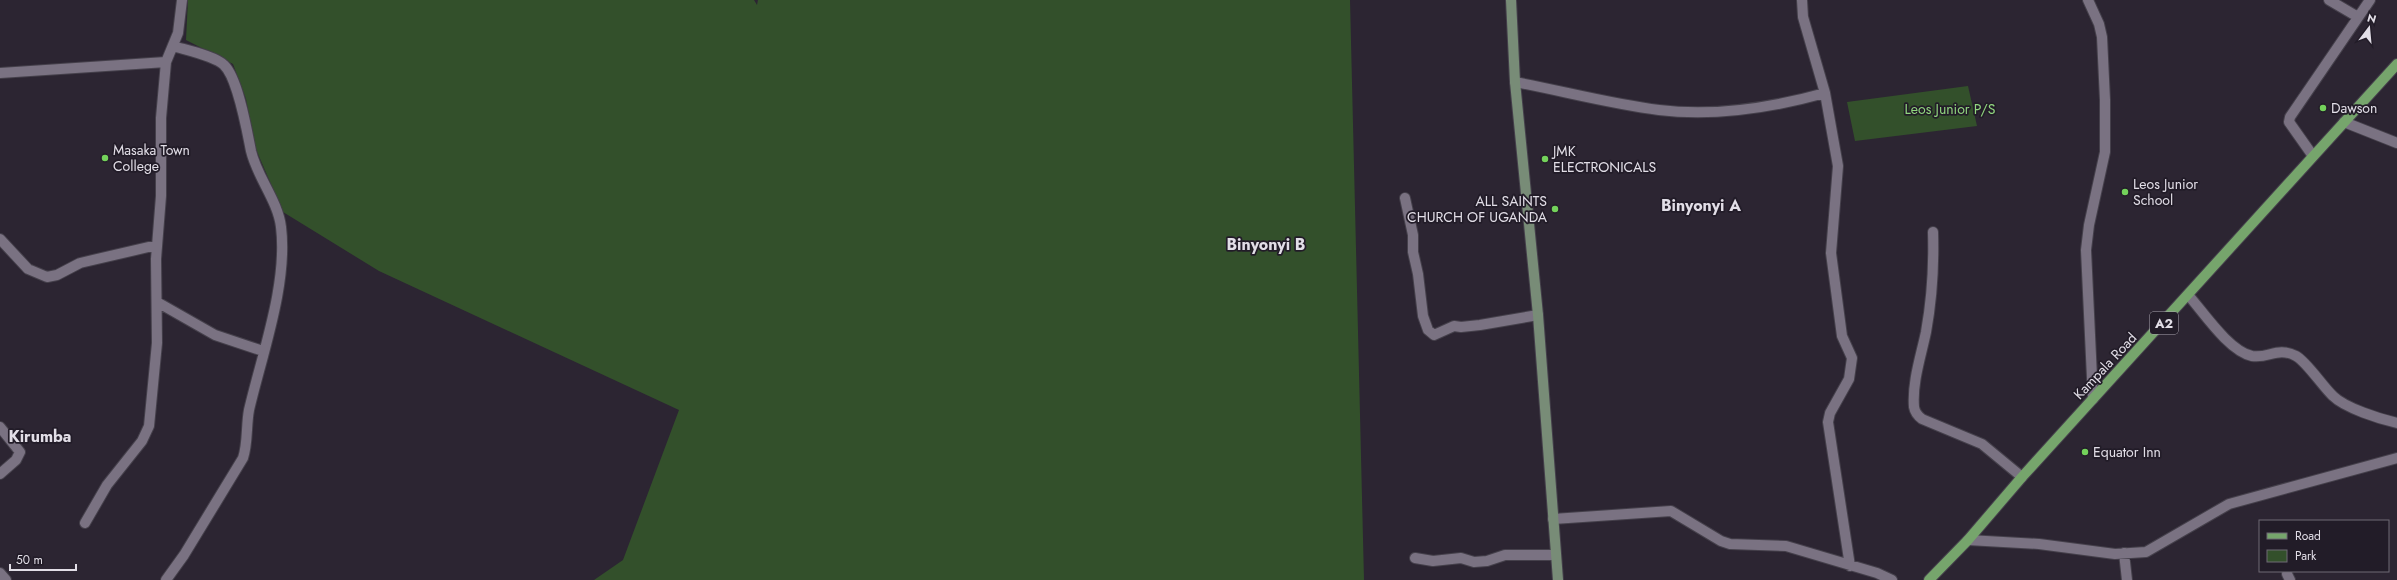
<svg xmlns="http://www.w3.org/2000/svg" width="2397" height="580" viewBox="0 0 2397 580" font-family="Jost,sans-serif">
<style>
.green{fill:#33502b}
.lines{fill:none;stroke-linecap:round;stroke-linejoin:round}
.street-casing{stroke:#45404b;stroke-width:12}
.secondary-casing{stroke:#45404b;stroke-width:12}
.primary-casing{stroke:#45404b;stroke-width:12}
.street{stroke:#7a7282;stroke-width:10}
.secondary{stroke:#788c77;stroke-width:10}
.primary{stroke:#76a56c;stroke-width:10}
.poi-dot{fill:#74d25b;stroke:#221c28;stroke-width:1.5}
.labels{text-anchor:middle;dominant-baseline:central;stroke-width:3.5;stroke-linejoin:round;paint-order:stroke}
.shield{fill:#221c28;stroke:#a8a4ae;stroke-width:1}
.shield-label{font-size:13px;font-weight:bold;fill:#e2dee7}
.poi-label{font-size:14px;fill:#e2dee7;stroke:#221c28;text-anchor:start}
.park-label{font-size:14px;fill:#91d67f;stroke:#221c28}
.street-label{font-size:14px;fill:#e2dee7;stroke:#221c28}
.quarter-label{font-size:16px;font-weight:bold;fill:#e2dee7;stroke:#221c28}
</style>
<rect width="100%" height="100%" fill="#2c2532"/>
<path class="green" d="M 188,0 L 754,0 L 757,5 L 758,0 L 1350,0 L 1364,580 L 594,580 L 623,560 L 679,410 L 379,271 L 283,212 L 255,147 L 246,99 L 233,64 L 186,40 Z
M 1968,86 L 1977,126 L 1855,141 L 1847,102 Z"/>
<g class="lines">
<defs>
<path id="street" d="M 1802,0 L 1803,17 L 1825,93 L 1838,166 L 1831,253 L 1842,336 L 1852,358 L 1849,379 L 1830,413 L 1828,422 L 1850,566
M 2088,0 L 2099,24 L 2102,37 L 2105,100 L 2105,152 L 2089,225 L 2086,250 L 2093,399
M 2329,0 L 2358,17
M 0,73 L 166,62 L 178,33 L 182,0
M 1515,82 C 1563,91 1611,104 1659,110 C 1715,117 1771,108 1825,93
M 2344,122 L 2397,143
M 2313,156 L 2289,122 L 2290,117 L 2370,0
M 1405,198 L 1413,235 L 1413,252 L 1418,274 L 1423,316 L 1428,330 L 1434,335 L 1454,326 L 1461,327 L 1480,325 L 1538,315
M 1933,232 C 1934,265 1932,299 1926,332 C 1921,356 1912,382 1914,407 C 1915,413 1918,416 1922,419 L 1982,444 L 2022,477
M 0,239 L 28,269 L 47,277 L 57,275 L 80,263 L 157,245
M 2189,296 C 2204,313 2229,351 2252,356 C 2269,359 2277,346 2296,356 C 2307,362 2323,387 2333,396 C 2345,408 2380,419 2397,423
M 157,302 L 215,335 L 263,351
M 0,427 L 20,452 L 16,460 L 0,474
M 1553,519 L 1671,511 L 1721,541 L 1730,544 L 1786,546 L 1877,573 L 1892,580
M 85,523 L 107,485 L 142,441 L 149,426 L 157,343 L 156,259 L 161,196 L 161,118 L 166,62
M 1968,540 L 2039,544 L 2115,554 L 2146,552 L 2229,504 L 2397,458
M 2124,553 L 2127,580
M 1415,558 L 1433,561 L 1461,558 L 1474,562 L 1487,561 L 1505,555 L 1555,555
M 0,573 L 6,580
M 2287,574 L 2290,580
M 166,580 L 184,555 L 243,458 C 248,443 246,426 249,410 C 262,354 288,284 281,227 C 278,201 257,177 251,151 C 247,131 238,78 224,65 C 215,56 186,50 173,46"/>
<path id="secondary" d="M 1511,0 L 1515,82 L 1538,315 L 1558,580"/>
<path id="primary" d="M 1929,580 L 1968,540 L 2022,477 L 2397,64"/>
</defs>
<use href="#street" class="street-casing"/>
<use href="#secondary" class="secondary-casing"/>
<use href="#primary" class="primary-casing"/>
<use href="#street" class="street"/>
<use href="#secondary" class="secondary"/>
<use href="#primary" class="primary"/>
</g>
<g class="poi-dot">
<circle cx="2323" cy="108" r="4"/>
<circle cx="105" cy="158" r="4"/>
<circle cx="1545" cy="159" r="4"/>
<circle cx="2125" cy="192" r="4"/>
<circle cx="1555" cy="209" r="4"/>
<circle cx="2085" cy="452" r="4"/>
</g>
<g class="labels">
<rect class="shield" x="2150" y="312" width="28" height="22" rx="3"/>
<g class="shield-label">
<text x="2164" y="323">A2</text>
</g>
<g class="poi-label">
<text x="2331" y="108">Dawson</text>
<text x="113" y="150">Masaka Town<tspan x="113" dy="16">College</tspan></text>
<text x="1553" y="151">JMK<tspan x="1553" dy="16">ELECTRONICALS</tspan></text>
<text x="2133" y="184">Leos Junior<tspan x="2133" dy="16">School</tspan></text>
<text x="1547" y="201" text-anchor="end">ALL SAINTS<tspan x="1547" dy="16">CHURCH OF UGANDA</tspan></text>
<text x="2093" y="452">Equator Inn</text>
</g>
<g class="park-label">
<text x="1950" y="109">Leos Junior P/S</text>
</g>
<g class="street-label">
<text transform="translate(2105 366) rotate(-47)">Kampala Road</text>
</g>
<g class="quarter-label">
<text x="1701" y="205">Binyonyi A</text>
<text x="1266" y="244">Binyonyi B</text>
<text x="40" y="436">Kirumba</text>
</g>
</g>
<rect x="2259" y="520" width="130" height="52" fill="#221c28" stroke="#6f6a74"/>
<rect x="2267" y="533" width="20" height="6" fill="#76a56c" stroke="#6f6a74"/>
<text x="2295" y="540" font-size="12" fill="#e2dee7">Road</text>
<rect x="2267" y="550" width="20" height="12" fill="#33502b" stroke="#6f6a74"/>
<text x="2295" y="560" font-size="12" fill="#e2dee7">Park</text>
<g transform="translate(2369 28) rotate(16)" stroke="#221c28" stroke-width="3" paint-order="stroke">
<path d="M0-3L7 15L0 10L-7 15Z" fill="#e2dee7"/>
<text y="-6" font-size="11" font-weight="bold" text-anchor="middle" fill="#e2dee7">N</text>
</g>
<path d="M10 564v6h66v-6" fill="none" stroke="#e2dee7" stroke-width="2"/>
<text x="16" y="564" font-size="12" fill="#e2dee7" stroke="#221c28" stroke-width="3" paint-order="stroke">50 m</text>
</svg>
